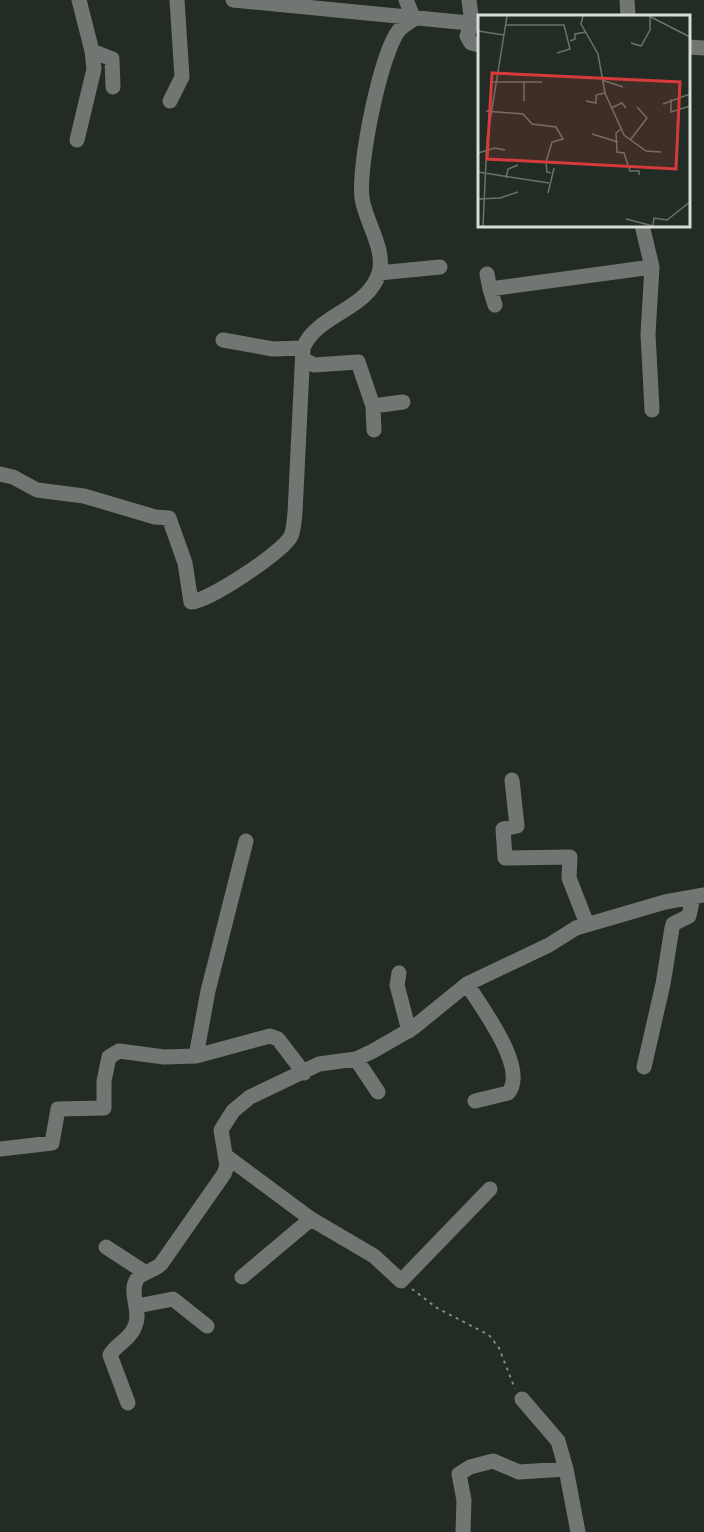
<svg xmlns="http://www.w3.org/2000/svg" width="704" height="1532" viewBox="0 0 704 1532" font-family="Signika,sans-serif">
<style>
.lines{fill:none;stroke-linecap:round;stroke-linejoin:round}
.path{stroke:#828983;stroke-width:2;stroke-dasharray:3 4.5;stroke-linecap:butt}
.minor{stroke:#717672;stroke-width:15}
.inset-road{fill:none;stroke:#6b726c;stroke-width:1.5}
.view{fill:#d63a3a;fill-opacity:0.15;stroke:#d63a3a;stroke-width:3}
.inset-edge{fill:none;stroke:#d6dcd7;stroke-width:3}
</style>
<rect width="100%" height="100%" fill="#232c24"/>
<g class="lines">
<path class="path" d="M 412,1289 L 437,1308 L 489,1335 L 499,1348 L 515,1389"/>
<path class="minor" d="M 233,0 L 479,24
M 469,0 L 472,23 L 467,36 L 471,43 L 479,45
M 627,0 L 628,16
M 688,47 L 704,48
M 92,51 L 112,59 L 113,87
M 170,101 L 182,77 L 177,0
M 77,140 L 94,69 L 92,51 L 79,0
M 642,225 L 652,267 L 648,334 L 652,410
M 379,273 L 440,267
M 487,274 L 490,289 L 652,267
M 490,289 L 495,305
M 223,340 L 273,349 L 303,348
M 303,359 L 314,365 L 358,362 L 373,406 L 403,402
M 373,406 L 374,430
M 0,474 L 13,477 L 37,490 L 84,496 L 155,517 L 169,518 L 185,563 L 191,602 C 209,601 283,552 291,536 C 294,529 294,521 295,513 L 303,348 C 317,314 368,310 379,273 C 386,249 365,221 362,198 C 358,166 380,55 399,30 C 403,26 409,22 414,19 L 406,0
M 512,780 L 517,826 L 503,829 L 505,858 L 570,857 L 569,878 L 587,924
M 399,973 L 397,985 L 409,1031
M 467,984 C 481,1007 529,1069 508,1093 L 475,1101
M 196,1056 L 208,991 L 246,841
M 356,1059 L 378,1092
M 644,1067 L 663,984 L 672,928 L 673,924 L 689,916 L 693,897
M 0,1149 L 52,1143 L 58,1109 L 104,1108 L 104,1081 L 109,1057 L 119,1051 L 164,1057 L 196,1056 L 270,1036 L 278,1039 L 304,1073
M 226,1156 L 311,1219 L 374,1256 L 401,1281 L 490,1189
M 106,1247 L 146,1273
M 242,1277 L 311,1219
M 137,1306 L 173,1299 L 207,1326
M 522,1399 L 558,1441 L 566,1469 L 578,1532
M 128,1403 L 110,1355 C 117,1343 130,1340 135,1326 C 142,1312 128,1292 137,1279 C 142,1272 154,1271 161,1264 L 224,1174 L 227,1166 L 221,1130 L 233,1111 L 250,1097 L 319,1064 L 356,1059 L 373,1051 L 413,1028 L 467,984 L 549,945 L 576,928 L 665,902 L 704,895
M 463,1532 L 464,1500 L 459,1474 L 470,1467 L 493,1461 L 519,1472 L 566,1469"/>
</g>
<g transform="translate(478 15)">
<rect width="212" height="212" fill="#232c24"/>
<path class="inset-road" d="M 105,1 L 103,9 L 120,39 L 127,78 L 146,120 L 168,136 L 183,137M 171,1 L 212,22M 27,10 L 86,10 L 92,34 L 79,38M 0,16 L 26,20M 92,26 L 97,24 L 97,19 L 108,17M 153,28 L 163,31 L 172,15 L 172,1M 124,65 L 145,72M 12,67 L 64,67M 193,84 L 193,97 L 212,91M 46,86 L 46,66M 108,86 L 118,88 L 118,80 L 127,78M 185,89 L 212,79M 133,93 L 144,88 L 148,93M 8,96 L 45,99 L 54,109 L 78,112 L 85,124 L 74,127 L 68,147 L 69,157 L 73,158M 143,114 L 138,118 L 139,137 L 146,138 L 152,156 L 161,156 L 161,160M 114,119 L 140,127M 153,124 L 169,103 L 159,92M 0,138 L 17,133 L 27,135M 0,157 L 71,168M 28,163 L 30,154 L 40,150M 70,178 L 76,153M 0,184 L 22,183 L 40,177M 148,204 L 175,211 L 176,203 L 189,205 L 212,187M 5,211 L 9,125 L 29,1"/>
<path class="view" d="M 14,58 L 202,67 L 198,154 L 9,144 Z"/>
<rect width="212" height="212" class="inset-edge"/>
</g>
</svg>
